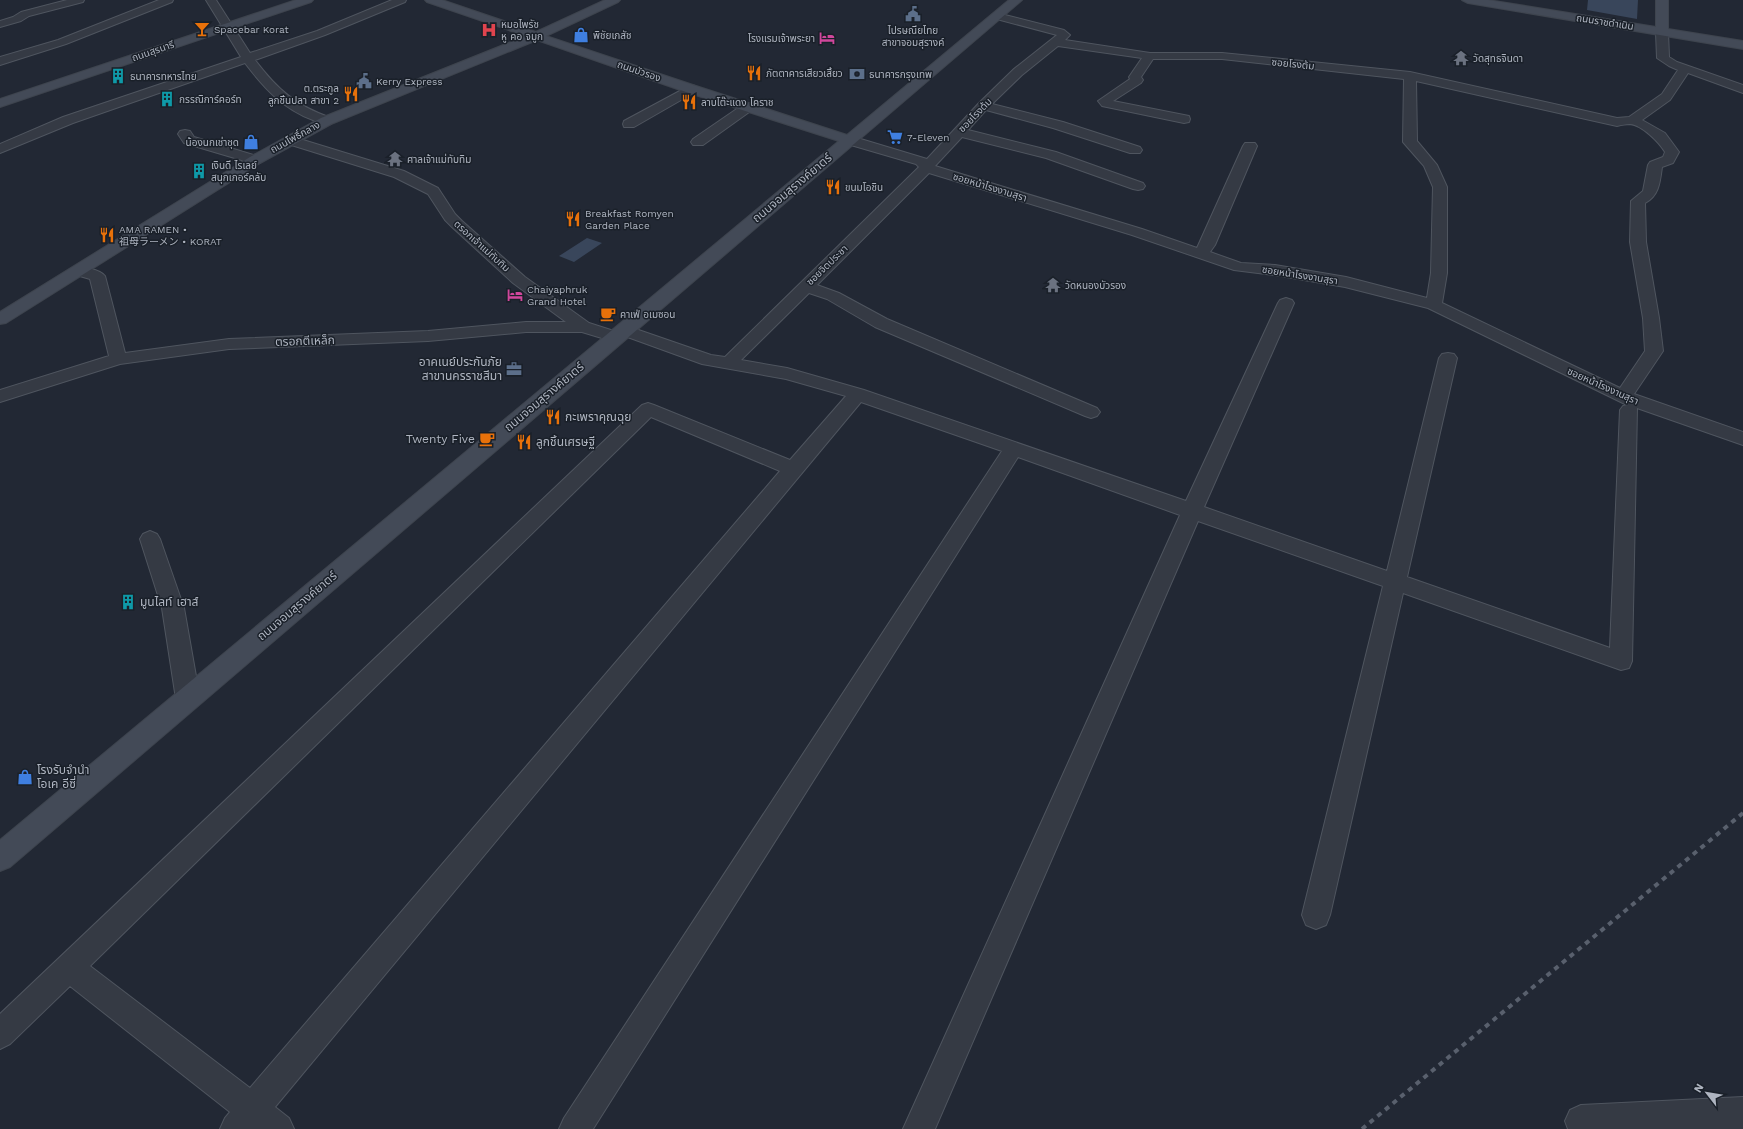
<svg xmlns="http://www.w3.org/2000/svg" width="1743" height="1129" viewBox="0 0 1743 1129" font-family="'Work Sans','Noto Sans SC','Noto Sans JP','Noto Sans Thai',sans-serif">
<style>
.water{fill:#39465b}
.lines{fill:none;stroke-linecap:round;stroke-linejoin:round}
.street-casing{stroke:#4f555f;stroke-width:2}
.secondary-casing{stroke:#3e444e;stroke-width:2}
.street{fill:#353a44;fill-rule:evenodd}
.secondary{fill:#434a57;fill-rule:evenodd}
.rail{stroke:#59606d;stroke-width:4;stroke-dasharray:5 5;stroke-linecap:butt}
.labels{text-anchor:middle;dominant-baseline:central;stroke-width:3;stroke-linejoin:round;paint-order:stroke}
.far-street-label{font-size:10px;fill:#afb5c1;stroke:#1a2029}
.far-poi-label{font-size:10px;fill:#afb5c1;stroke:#1a2029;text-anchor:start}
.street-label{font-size:12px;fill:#afb5c1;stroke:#1a2029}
.poi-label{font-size:12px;fill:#afb5c1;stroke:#1a2029;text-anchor:start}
</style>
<rect width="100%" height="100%" fill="#222834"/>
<path class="water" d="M 1588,0 L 1638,0 L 1637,19 L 1587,10 Z
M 587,238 L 602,243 L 574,262 L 559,256 Z"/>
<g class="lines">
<defs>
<path id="street" d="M 67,0 L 84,0 L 83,2 L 29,16 L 21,21 L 0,27 L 0,21 L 13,17 L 21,12 Z
M 159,0 L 173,0 L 172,2 L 66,44 L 0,65 L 0,57 L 58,40 Z
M 206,0 L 216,0 L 250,53 L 317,31 L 392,0 L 406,0 L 405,2 L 325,35 L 255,60 C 278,90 295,105 331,118 L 332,121 L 331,124 C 324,125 319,123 313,120 C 283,109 264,88 245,63 L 73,123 L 0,153 L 0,144 L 63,117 L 241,57 Z
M 997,13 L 1064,30 L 1070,35 L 1065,40 L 1150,53 L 1222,53 L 1410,72 L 1617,118 L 1629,117 L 1662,94 L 1678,70 L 1669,66 L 1657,58 L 1656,32 L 1662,29 L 1668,32 L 1669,57 L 1677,62 L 1743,85 L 1743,93 L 1688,73 L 1670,100 L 1642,120 L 1665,133 L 1679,152 L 1673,163 L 1662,167 C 1660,182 1659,196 1645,203 L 1646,242 L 1659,318 L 1663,351 L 1634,394 L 1743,432 L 1743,445 L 1637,408 L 1632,661 L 1629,668 L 1621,670 L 1403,593 L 1330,915 L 1326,925 L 1316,929 L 1306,925 L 1302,915 L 1383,586 L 1198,521 L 935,1129 L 903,1129 L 1180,515 L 1018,457 L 593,1129 L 559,1129 L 564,1118 L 1002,451 L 861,402 L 275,1107 L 289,1118 L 294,1129 L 220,1129 L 225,1118 L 230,1112 L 70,986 L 10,1044 L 0,1049 L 0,1014 L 642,405 L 648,403 L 654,405 L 790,460 L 846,396 L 786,379 L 702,364 L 622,335 L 623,337 L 621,341 L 615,342 L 582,332 L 526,332 L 428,341 L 229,349 L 120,364 L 0,402 L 0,390 L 109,356 L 90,279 L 73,274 L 71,271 L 73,268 C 82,266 100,269 105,276 L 125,353 L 229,339 L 428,331 L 526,322 L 566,322 L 513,283 L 452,227 L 445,220 L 428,194 L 394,177 L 285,143 L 283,140 L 285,137 L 290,136 L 404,171 L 438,188 L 455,214 L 462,221 L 525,277 L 589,323 L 617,332 L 616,330 L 618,326 L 624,325 L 711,355 L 725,357 L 919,167 L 916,164 L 844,143 L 842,140 L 844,137 L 854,137 L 927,159 L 979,103 L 1014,69 L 1057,35 L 993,18 L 992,16 ZM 1058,46 L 1142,58 L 1129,77 L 1130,79 L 1098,101 L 1102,106 L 1184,123 L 1189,122 L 1190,119 L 1189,116 L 1113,101 L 1141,83 L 1143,80 L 1141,77 L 1153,59 L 1222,59 L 1404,79 L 1403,142 L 1424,166 L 1433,187 L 1431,273 L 1427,298 L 1346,277 L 1275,265 L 1241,263 L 1210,252 L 1215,245 L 1257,146 L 1255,143 L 1245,143 L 1243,146 L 1197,248 L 1142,229 L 935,166 L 962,137 L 1046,158 L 1133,189 L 1138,190 L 1143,189 L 1145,186 L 1143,183 L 1056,152 L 968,130 L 986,110 L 1053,128 L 1130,153 L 1140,153 L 1142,150 L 1140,147 L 1063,122 L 992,104 L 1022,75 ZM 1416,81 L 1617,126 C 1621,125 1626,124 1630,124 C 1642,125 1659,142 1665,152 L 1663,157 L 1650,162 L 1648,165 L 1643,191 L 1631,201 L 1630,242 L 1643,318 L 1645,351 L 1620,388 L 1442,303 L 1447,273 L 1447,187 L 1437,165 L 1417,141 ZM 929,173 L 1132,235 L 1234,270 L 1275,275 L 1345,287 L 1428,308 L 1627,405 L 1623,406 L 1620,410 L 1610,648 L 1407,577 L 1457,358 L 1454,354 L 1448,353 L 1442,354 L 1439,358 L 1387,571 L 1204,507 L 1294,303 L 1292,300 L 1286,298 L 1280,300 L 1278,303 L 1186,501 L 864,390 L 787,368 L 741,360 L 809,293 L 827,299 L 875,327 L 1085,416 L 1091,418 L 1097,416 L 1100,412 L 1097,408 L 887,319 L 839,293 L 817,285 ZM 651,417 L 780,471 L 250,1088 L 90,966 Z
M 691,85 L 695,86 L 697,89 L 695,92 L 634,127 L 624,127 L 623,124 L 624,121 Z
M 748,103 L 752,104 L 754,107 L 752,110 L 703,145 L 693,145 L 691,142 L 693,139 L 744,104 Z
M 185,130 L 190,131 L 194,137 L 260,157 L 262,160 L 260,163 L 255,164 L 184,143 L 178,134 L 180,131 Z
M 150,531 L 157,534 L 160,539 L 184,608 L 200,699 L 196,706 L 188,709 L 180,706 L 176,699 L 162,608 L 140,539 L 143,534 Z
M 1743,1097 L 1743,1129 L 1568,1129 L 1565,1121 L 1570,1110 L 1581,1105 Z"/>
<path id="secondary" d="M 296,0 L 313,0 L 311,2 L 0,107 L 0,99 Z
M 425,0 L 442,0 L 536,32 L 605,0 L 620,0 L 618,2 L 546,36 L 696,86 L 847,135 L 1009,0 L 1022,0 L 10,867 L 0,871 L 0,840 L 839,141 L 686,92 L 537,40 L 331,124 L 260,163 L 6,323 L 0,324 L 0,312 L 250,157 L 321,118 L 526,36 L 427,2 Z
M 1462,0 L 1488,0 L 1656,27 L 1656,0 L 1668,0 L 1668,29 L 1743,41 L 1743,49 L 1468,3 Z"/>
</defs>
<use href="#street" class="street-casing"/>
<use href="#secondary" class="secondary-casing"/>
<use href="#street" class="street"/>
<use href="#secondary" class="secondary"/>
<path class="rail" d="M 1362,1129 L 1743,813"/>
</g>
<defs>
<symbol id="civic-bare" viewBox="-9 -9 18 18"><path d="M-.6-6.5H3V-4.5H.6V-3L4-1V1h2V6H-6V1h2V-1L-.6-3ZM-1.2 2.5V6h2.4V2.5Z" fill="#5c6f8a" stroke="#1a2029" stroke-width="2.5" paint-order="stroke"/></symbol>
<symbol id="bar-bare" viewBox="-9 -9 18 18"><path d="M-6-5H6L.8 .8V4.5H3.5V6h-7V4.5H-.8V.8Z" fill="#e8710a" stroke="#1a2029" stroke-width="2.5" paint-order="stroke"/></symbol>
<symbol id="hospital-bare" viewBox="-9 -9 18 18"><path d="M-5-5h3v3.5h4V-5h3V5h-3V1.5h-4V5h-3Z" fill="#e0444e" stroke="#1a2029" stroke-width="2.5" paint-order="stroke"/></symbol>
<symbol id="shop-bare" viewBox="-9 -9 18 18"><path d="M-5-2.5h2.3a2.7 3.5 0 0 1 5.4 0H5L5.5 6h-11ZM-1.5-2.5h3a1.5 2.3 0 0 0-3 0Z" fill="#3f7fe0" stroke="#1a2029" stroke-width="2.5" paint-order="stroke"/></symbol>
<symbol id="hotel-bare" viewBox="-9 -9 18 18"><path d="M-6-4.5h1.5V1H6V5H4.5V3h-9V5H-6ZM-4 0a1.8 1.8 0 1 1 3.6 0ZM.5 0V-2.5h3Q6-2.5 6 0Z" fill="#d1479c" stroke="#1a2029" stroke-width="2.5" paint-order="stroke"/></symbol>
<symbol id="temple-bare" viewBox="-9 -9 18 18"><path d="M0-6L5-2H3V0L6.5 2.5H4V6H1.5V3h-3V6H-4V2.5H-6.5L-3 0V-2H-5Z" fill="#6b7280" stroke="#1a2029" stroke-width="2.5" paint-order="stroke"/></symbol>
<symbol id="restaurant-bare" viewBox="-9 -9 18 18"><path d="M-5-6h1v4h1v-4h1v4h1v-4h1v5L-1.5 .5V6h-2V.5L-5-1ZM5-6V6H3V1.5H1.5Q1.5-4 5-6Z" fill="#e8710a" stroke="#1a2029" stroke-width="2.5" paint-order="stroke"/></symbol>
<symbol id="bank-bare" viewBox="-9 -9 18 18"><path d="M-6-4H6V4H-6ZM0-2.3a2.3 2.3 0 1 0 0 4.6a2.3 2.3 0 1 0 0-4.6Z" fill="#5c6f8a" stroke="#1a2029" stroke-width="2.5" paint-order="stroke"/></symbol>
<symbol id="building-bare" viewBox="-9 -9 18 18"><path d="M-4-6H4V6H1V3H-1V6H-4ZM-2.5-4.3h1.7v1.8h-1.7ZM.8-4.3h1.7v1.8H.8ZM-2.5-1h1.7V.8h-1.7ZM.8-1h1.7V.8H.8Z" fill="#0f9aa8" stroke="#1a2029" stroke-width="2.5" paint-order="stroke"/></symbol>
<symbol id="supermarket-bare" viewBox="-9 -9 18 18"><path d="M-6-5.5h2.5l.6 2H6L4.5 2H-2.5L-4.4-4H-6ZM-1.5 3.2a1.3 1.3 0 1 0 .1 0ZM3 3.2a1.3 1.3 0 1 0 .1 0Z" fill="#3f7fe0" stroke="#1a2029" stroke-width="2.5" paint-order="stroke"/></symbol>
<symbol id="cafe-bare" viewBox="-9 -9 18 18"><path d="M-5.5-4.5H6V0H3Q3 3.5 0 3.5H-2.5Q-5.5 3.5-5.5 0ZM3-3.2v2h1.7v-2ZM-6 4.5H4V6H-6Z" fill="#e8710a" stroke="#1a2029" stroke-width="2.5" paint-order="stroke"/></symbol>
<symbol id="office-bare" viewBox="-9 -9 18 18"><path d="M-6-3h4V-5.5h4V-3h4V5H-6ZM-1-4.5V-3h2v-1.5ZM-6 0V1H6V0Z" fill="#5c6f8a" stroke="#1a2029" stroke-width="2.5" paint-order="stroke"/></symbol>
</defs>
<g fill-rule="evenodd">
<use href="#civic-bare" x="902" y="3" width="22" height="22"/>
<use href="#bar-bare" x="191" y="18" width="22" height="22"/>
<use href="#hospital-bare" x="478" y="19" width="22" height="22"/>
<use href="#shop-bare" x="570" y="24" width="22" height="22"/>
<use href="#hotel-bare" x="816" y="27" width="22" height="22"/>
<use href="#temple-bare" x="1450" y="47" width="22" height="22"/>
<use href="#restaurant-bare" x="743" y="62" width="22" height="22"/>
<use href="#bank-bare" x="846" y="63" width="22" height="22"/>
<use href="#building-bare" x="107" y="65" width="22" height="22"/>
<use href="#civic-bare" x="353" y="70" width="22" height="22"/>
<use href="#restaurant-bare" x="340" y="83" width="22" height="22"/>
<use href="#building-bare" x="156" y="88" width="22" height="22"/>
<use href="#restaurant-bare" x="678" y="91" width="22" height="22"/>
<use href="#supermarket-bare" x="884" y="126" width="22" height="22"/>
<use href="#shop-bare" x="240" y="131" width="22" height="22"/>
<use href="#temple-bare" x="384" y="148" width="22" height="22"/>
<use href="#building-bare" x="188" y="160" width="22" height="22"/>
<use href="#restaurant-bare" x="822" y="176" width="22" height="22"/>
<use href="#restaurant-bare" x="562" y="208" width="22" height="22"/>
<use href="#restaurant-bare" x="96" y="224" width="22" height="22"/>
<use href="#temple-bare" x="1042" y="274" width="22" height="22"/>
<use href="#hotel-bare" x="504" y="284" width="22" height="22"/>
<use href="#cafe-bare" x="597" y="303" width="22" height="22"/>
<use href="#office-bare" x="503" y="358" width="22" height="22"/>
<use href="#restaurant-bare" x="542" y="406" width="22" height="22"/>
<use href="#cafe-bare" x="476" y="428" width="22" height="22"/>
<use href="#restaurant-bare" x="513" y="431" width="22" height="22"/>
<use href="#building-bare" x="117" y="591" width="22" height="22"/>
<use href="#shop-bare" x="14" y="766" width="22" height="22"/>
</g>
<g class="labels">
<g class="far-street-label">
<text transform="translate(1605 22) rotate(9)">ถนนราชดำเนิน</text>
<text transform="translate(153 51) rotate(-19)">ถนนสุรนารี</text>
<text transform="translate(1293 64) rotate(6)">ซอยโรงต้ม</text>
<text transform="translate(639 71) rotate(19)">ถนนบัวรอง</text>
<text transform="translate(975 115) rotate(-46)">ซอยโรงต้ม</text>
<text transform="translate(295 137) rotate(-29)">ถนนโพธิ์กลาง</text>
<text transform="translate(990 187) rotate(17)">ซอยหน้าโรงงานสุรา</text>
<text transform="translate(482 246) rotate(42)">ตรอกเจ้าแม่ทับทิม</text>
<text transform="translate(827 265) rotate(-44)">ซอยจิตประชา</text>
<text transform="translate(1300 275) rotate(9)">ซอยหน้าโรงงานสุรา</text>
<text transform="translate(1603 386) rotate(24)">ซอยหน้าโรงงานสุรา</text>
</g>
<g class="far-poi-label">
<text x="501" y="24">หมอไพรัช<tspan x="501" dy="12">หู คอ จมูก</tspan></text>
<text x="214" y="29">Spacebar Korat</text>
<text x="913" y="30" text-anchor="middle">ไปรษณียไทย<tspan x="913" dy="12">สาขาจอมสุรางค์</tspan></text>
<text x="593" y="35">พิชัยเภสัช</text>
<text x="815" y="38" text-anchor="end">โรงแรมเจ้าพระยา</text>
<text x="1473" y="58">วัดสุทธจินดา</text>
<text x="766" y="73">ภัตตาคารเสียวเสี้ยว</text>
<text x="869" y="74">ธนาคารกรุงเทพ</text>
<text x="130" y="76">ธนาคารทหารไทย</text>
<text x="376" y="81">Kerry Express</text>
<text x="339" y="88" text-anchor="end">ต.ตระกูล<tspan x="339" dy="12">ลูกชิ้นปลา สาขา 2</tspan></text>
<text x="179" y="99">กรรณิการ์คอร์ท</text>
<text x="701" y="102">ลาบโต๊ะแดง โคราช</text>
<text x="907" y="137">7-Eleven</text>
<text x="239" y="142" text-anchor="end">น้องนกเช่าชุด</text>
<text x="407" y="159">ศาลเจ้าแม่ทับทิม</text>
<text x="211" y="165">เงินดี ไรเลย์<tspan x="211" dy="12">สนุกเกอร์คลับ</tspan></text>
<text x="845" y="187">ขนมโอชิน</text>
<text x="585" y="213">Breakfast Romyen<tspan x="585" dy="12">Garden Place</tspan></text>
<text x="119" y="229">AMA RAMEN •<tspan x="119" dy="12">祖母ラーメン • KORAT</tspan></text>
<text x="1065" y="285">วัดหนองบัวรอง</text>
<text x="527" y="289">Chaiyaphruk<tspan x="527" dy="12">Grand Hotel</tspan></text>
<text x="620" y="314">คาเฟ่ อเมซอน</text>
</g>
<g class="street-label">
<text transform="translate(792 188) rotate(-40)">ถนนจอมสุรางค์ยาตร์</text>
<text transform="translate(305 341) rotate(-2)">ตรอกตีเหล็ก</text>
<text transform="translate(544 397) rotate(-40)">ถนนจอมสุรางค์ยาตร์</text>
<text transform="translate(297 606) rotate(-40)">ถนนจอมสุรางค์ยาตร์</text>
</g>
<g class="poi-label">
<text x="502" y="362" text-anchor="end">อาคเนย์ประกันภัย<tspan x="502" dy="14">สาขานครราชสีมา</tspan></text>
<text x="565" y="417">กะเพราคุณฉุย</text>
<text x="475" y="439" text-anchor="end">Twenty Five</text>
<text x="536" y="442">ลูกชิ้นเศรษฐี</text>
<text x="140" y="602">มูนไลท์ เฮาส์</text>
<text x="37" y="770">โรงรับจำนำ<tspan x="37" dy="14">โอเค อีซี่</tspan></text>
</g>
</g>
<g transform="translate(1707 1093) rotate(301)" stroke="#1a2029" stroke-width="3" paint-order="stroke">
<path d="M0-3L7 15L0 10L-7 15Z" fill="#afb5c1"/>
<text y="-6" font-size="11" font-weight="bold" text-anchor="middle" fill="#afb5c1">N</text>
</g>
</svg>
